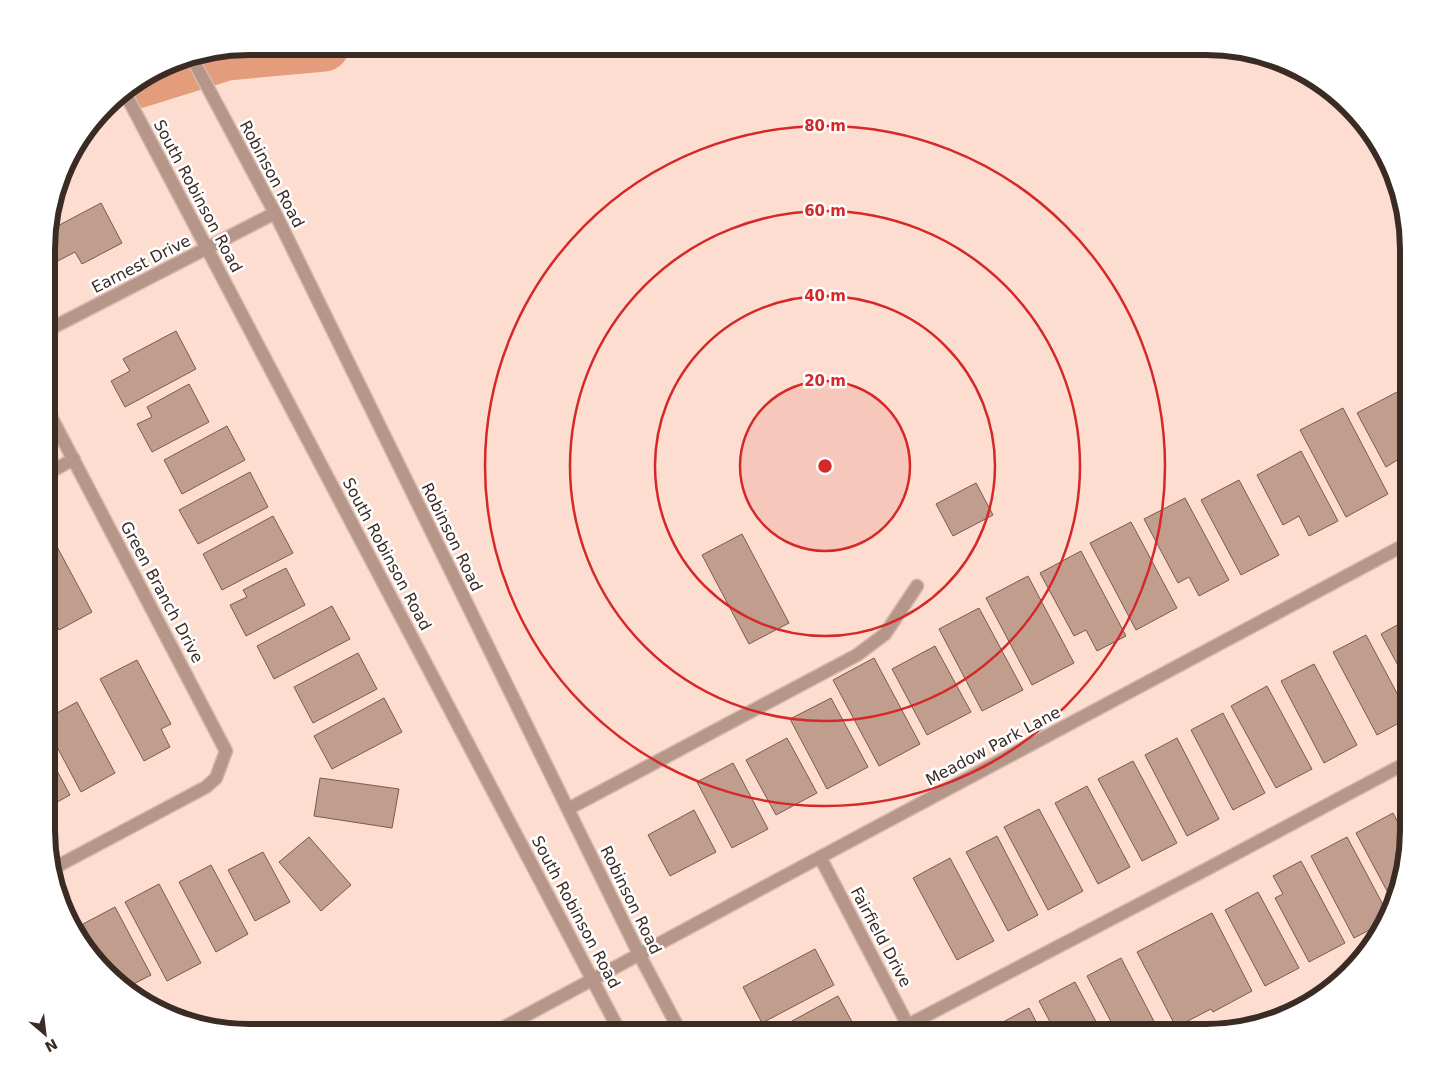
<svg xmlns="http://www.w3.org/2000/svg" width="1455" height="1079" viewBox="0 0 1455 1079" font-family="'DejaVu Sans',sans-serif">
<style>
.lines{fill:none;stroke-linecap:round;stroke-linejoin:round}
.river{stroke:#e39d7d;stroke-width:51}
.building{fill:#c19d8d;stroke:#7b5a4c}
.minor-casing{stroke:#d5b9ae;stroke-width:15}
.minor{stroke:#b59688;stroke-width:12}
.ring{fill:none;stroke:#d62828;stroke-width:2.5}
.labels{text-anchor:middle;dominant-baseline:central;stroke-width:5;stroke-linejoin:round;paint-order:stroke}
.street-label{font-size:16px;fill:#3a2b25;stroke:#fff}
.rim{fill:none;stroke:#3a2b25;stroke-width:6}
.centre{fill:#d62828;stroke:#fff;stroke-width:2.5}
.ring-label{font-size:15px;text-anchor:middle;font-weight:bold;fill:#d62828;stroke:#fff;stroke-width:5;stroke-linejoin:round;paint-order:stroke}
</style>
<rect width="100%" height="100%" fill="#fcddd0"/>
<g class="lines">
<path class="river" d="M 137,83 L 227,55 L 324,46"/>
</g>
<path class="building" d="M 101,203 L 122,243 L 82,264 L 75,252 L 56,262 L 48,247 L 48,231 Z
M 176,331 L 196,369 L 125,407 L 111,381 L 130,371 L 123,359 Z
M 189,384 L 209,422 L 152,452 L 137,424 L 152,417 L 147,407 Z
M 1399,391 L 1408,409 L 1408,477 L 1399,459 L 1386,467 L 1357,413 Z
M 1343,408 L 1388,494 L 1346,517 L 1300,430 Z
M 227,426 L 245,460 L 182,494 L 164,460 Z
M 1301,451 L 1338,521 L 1309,536 L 1299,516 L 1283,525 L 1257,475 Z
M 250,472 L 268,507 L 198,544 L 179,510 Z
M 1239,480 L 1279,555 L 1241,575 L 1201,500 Z
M 976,483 L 993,515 L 953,536 L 936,504 Z
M 1185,498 L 1229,580 L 1199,596 L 1189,577 L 1178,583 L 1144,519 Z
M 273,516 L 293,553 L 222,590 L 203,554 Z
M 1131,522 L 1177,608 L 1136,630 L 1090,543 Z
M 742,534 L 789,623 L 749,644 L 702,555 Z
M 55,543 L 92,612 L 59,630 L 48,608 L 48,547 Z
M 1081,551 L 1126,636 L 1097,651 L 1086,630 L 1074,636 L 1040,573 Z
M 286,568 L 305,605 L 246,636 L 230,605 L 247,597 L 243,590 Z
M 1028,576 L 1074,663 L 1032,685 L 986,598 Z
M 332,606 L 350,639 L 274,679 L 257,646 Z
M 979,608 L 1023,690 L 982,711 L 939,629 Z
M 1408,619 L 1408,684 L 1381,634 Z
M 1366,635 L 1408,714 L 1408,718 L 1377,735 L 1333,652 Z
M 935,646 L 971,712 L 927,735 L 892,669 Z
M 358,653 L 377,689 L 313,723 L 294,687 Z
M 874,658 L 920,744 L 879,766 L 833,680 Z
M 137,660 L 171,724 L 161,729 L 170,747 L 144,761 L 100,679 Z
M 1314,664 L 1357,745 L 1324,763 L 1281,681 Z
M 1267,686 L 1312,769 L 1276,788 L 1231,706 Z
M 384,698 L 402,732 L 332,769 L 314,736 Z
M 831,698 L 868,767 L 827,789 L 790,719 Z
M 77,702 L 115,773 L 81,792 L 48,730 L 48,718 Z
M 1223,713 L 1265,793 L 1233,810 L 1191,730 Z
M 787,738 L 817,793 L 776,815 L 746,760 Z
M 1177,738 L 1219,819 L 1187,836 L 1145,755 Z
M 48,754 L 70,795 L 48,807 Z
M 1133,761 L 1177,843 L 1142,861 L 1098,779 Z
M 733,763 L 768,829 L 732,848 L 697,782 Z
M 320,778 L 399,789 L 392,828 L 314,816 Z
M 1087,786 L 1130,867 L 1098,884 L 1055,803 Z
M 1039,809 L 1083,891 L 1048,910 L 1004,827 Z
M 694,810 L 716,852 L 670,876 L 648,835 Z
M 1393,813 L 1408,841 L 1394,904 L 1356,833 Z
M 997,836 L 1038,915 L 1008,931 L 966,852 Z
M 309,837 L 351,885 L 321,911 L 279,862 Z
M 1347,837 L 1389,916 L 1385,922 L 1354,938 L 1311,856 Z
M 263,852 L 290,902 L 255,921 L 228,870 Z
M 950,858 L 994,941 L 957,960 L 913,878 Z
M 1301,861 L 1345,943 L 1309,962 L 1275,898 L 1283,894 L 1273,876 Z
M 211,865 L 248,934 L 216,952 L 179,882 Z
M 159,884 L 201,963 L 167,981 L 125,902 Z
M 1258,892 L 1299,968 L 1265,986 L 1225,910 Z
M 115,907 L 151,975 L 124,989 L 107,970 L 83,924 Z
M 1212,913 L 1252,991 L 1213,1012 L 1211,1009 L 1176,1027 L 1137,952 Z
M 815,949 L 834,985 L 762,1023 L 743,987 Z
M 1121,958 L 1160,1033 L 1117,1033 L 1087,976 Z
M 1075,982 L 1102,1033 L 1056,1033 L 1039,1001 Z
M 838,996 L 858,1033 L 770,1033 Z
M 1029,1008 L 1042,1033 L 995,1033 L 992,1028 Z"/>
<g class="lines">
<defs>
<path id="minor" d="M 192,58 L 275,213 L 639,954 L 681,1033
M 124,91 L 620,1032
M 48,330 L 275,213
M 48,411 L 226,751 L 216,778 L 206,787 L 52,869
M 48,473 L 74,459
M 568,809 L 857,655 L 885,634 L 917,586
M 820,857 L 912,1033
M 908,1025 L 1205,870 L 1408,762
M 495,1032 L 781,878 L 1408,543"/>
</defs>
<use href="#minor" class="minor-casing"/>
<use href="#minor" class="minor"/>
</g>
<circle cx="825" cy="466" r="85" fill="#d62828" fill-opacity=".12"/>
<g class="ring">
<circle cx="825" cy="466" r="85"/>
<circle cx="825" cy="466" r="170"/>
<circle cx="825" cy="466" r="255"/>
<circle cx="825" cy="466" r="340"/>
</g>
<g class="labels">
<g class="street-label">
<text transform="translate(272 174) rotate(62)">Robinson Road</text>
<text transform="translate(198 196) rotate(62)">South Robinson Road</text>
<text transform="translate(141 264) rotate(-27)">Earnest Drive</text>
<text transform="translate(452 537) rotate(64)">Robinson Road</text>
<text transform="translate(387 554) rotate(62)">South Robinson Road</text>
<text transform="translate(162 592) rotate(62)">Green Branch Drive</text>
<text transform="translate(993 746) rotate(-28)">Meadow Park Lane</text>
<text transform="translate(631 900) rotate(64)">Robinson Road</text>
<text transform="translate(576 912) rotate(62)">South Robinson Road</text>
<text transform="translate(881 937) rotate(62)">Fairfield Drive</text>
</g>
</g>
<path d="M0 0H1455V1079H0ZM249 55H1206A194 194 0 0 1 1400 249V830A194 194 0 0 1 1206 1024H249A194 194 0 0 1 55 830V249A194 194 0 0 1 249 55Z" fill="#fff" fill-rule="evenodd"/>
<path class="rim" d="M249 55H1206A194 194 0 0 1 1400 249V830A194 194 0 0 1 1206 1024H249A194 194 0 0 1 55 830V249A194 194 0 0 1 249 55Z"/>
<circle cx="825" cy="466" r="8" class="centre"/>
<g class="ring-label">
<text x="825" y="131">80 m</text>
<text x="825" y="216">60 m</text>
<text x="825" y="301">40 m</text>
<text x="825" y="386">20 m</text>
</g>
<g transform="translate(45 1034) rotate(152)" stroke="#ffffff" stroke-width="4" paint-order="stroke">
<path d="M0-4L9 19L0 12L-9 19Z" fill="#3a2b25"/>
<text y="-8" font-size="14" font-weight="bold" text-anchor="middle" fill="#3a2b25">N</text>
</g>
</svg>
